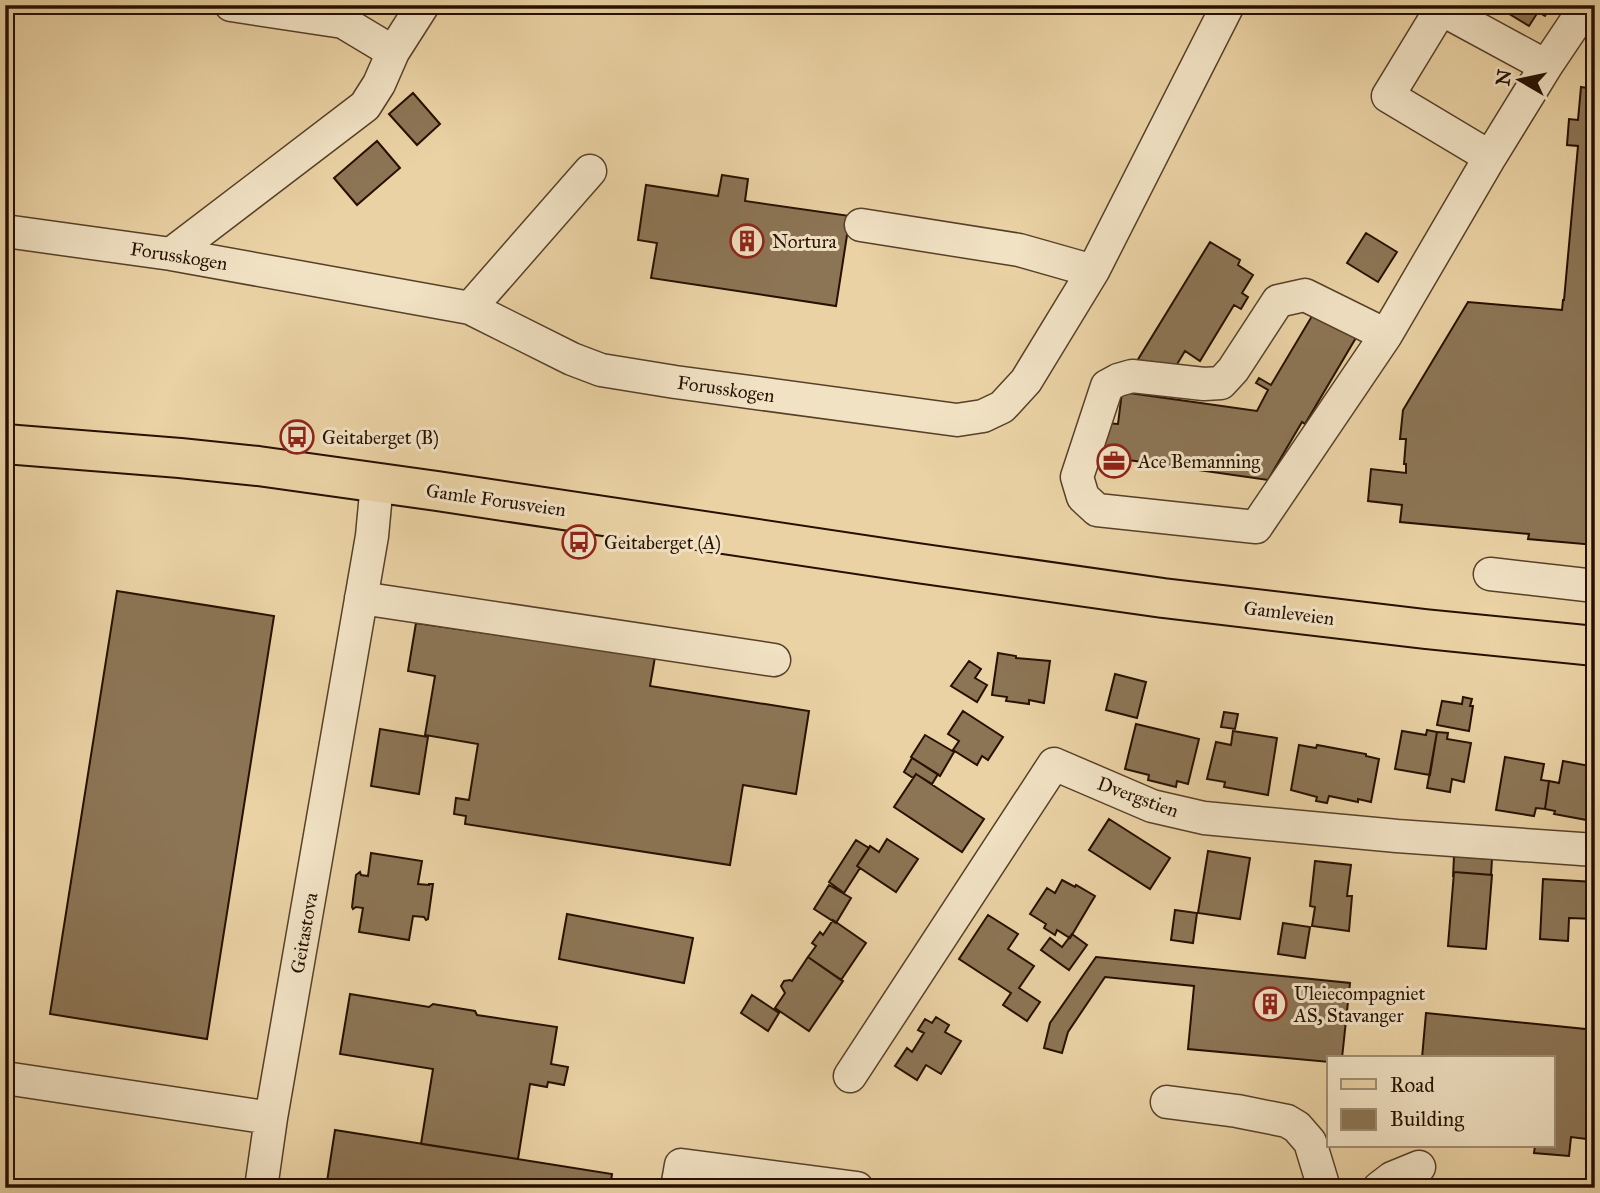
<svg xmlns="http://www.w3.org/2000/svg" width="1600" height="1193" viewBox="0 0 1600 1193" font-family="'IM FELL Great Primer',serif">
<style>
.building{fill:#8c7555;stroke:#261000;stroke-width:2}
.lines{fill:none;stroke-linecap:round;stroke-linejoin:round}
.minor-casing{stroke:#574029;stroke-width:35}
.major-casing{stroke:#261000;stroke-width:42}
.minor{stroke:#f1e2c4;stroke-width:32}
.major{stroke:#ead2a4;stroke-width:38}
.labels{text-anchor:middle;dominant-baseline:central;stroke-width:6;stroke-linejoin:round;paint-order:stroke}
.poi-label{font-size:19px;fill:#261000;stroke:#f1e2c4;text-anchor:start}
.street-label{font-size:19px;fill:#261000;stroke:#f1e2c4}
</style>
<rect width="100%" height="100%" fill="#ead2a4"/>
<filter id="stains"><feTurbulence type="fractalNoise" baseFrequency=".00286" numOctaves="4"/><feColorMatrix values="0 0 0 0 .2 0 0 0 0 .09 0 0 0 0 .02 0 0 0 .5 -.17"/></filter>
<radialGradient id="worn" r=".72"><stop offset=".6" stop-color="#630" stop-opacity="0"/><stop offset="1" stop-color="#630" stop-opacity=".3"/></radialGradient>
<path class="building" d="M 1504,5 L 1551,5 L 1545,16 L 1538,12 L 1529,26 L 1501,9 Z
M 1581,87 L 1595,89 L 1595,545 L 1528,539 L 1529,534 L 1400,522 L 1402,505 L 1368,501 L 1371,469 L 1406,473 L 1406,464 L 1404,464 L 1406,439 L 1400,439 L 1403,410 L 1468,302 L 1562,310 L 1563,300 L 1564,300 L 1578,146 L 1567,145 L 1569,119 L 1578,120 Z
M 413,93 L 440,124 L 417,145 L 389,114 Z
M 377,141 L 400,168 L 357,205 L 334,178 Z
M 722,175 L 748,179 L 745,201 L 850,216 L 836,306 L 651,278 L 657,243 L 638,240 L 646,185 L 718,196 Z
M 1366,233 L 1397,252 L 1378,282 L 1347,263 Z
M 1210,242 L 1240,260 L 1238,265 L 1253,275 L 1242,293 L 1248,297 L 1241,309 L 1234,305 L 1200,361 L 1185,351 L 1176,366 L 1137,361 Z
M 1315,311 L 1357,336 L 1305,424 L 1302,422 L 1268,480 L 1114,458 L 1114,461 L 1101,460 L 1106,423 L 1118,424 L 1122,392 L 1257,411 L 1268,390 L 1256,383 L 1259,378 L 1271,385 Z
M 117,591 L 274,616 L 207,1039 L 50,1014 Z
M 416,623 L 655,657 L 650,686 L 809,711 L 796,794 L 743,785 L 730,865 L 465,824 L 466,816 L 454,814 L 456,798 L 469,800 L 478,744 L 425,735 L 435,676 L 408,671 Z
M 998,653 L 1016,656 L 1016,658 L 1050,661 L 1044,703 L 1029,700 L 1029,704 L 1006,701 L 1007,697 L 992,695 Z
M 969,661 L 981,669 L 975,678 L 987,685 L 977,702 L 951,686 Z
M 1115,674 L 1146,682 L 1137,718 L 1106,710 Z
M 1463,697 L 1472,699 L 1470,706 L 1473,706 L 1469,731 L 1437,725 L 1442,701 L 1462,704 Z
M 963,711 L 1003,737 L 988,760 L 982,756 L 977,765 L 953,750 L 959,741 L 948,734 Z
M 1224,712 L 1238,714 L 1235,729 L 1221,727 Z
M 1136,724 L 1199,739 L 1188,784 L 1177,781 L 1176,787 L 1148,780 L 1149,775 L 1125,769 Z
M 380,729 L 428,737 L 419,794 L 371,786 Z
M 1427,730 L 1437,732 L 1430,775 L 1395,769 L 1402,731 L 1426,735 Z
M 1233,731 L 1277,738 L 1268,795 L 1224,787 L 1225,782 L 1207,779 L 1216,742 L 1231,745 Z
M 1437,732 L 1448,733 L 1447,739 L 1471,743 L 1464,782 L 1452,779 L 1450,792 L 1427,788 Z
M 925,735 L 954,752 L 940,776 L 911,757 Z
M 1299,745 L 1316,748 L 1317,745 L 1366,754 L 1366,756 L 1379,759 L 1371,802 L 1358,799 L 1358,802 L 1329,796 L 1327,803 L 1316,801 L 1317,797 L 1291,790 Z
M 1505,757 L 1544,764 L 1541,780 L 1549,781 L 1545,809 L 1536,808 L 1534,816 L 1496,810 Z
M 912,758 L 938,774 L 932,784 L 916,774 L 913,778 L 904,772 Z
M 1563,761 L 1595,767 L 1595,803 L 1592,821 L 1554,814 L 1555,811 L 1545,809 L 1549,781 L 1559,783 Z
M 916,774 L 984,819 L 962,852 L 894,807 Z
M 1109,819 L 1170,858 L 1150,889 L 1089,850 Z
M 887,839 L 918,859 L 896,892 L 857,866 L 870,846 L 879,852 Z
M 856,840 L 869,848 L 857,866 L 860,868 L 844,893 L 829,882 Z
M 1208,851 L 1250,858 L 1240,919 L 1198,913 Z
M 371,853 L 422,861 L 418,884 L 429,885 L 429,884 L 433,884 L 428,919 L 426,920 L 424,917 L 413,916 L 409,940 L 359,932 L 363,908 L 356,907 L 353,909 L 352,907 L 356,875 L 360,872 L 361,875 L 368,876 Z
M 1454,856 L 1492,859 L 1491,875 L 1454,872 L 1453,877 Z
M 1315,861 L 1351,865 L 1347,896 L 1352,896 L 1349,931 L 1312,926 L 1315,907 L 1310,906 Z
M 1454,872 L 1492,875 L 1486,949 L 1448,946 Z
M 1543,879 L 1595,882 L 1595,919 L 1569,918 L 1568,941 L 1540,939 Z
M 1062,880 L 1075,887 L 1076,885 L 1095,896 L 1070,938 L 1057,930 L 1055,935 L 1044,928 L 1046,924 L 1030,914 L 1047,888 L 1055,893 Z
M 829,885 L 851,898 L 836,923 L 814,909 Z
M 1175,910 L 1197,913 L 1193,943 L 1171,940 Z
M 567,914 L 693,938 L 684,983 L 559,959 Z
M 988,915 L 1018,934 L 1008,949 L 1034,966 L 1019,988 L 1040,1002 L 1027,1021 L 1003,1005 L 1011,993 L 959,959 Z
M 833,920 L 866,943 L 841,980 L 808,957 L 816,946 L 812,943 L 820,932 L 823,935 Z
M 1283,923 L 1310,927 L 1305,958 L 1278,954 Z
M 1072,934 L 1087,945 L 1069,970 L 1041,950 L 1050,938 L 1062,947 Z
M 808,957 L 843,981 L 809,1031 L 775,1008 L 785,993 L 781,986 L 784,981 L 790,980 L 792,981 Z
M 1096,957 L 1350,983 L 1342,1058 L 1329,1058 L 1329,1062 L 1188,1049 L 1194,986 L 1105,977 L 1068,1032 L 1062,1053 L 1044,1048 L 1050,1023 Z
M 350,994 L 429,1007 L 433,1004 L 475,1011 L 477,1015 L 557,1027 L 551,1064 L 568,1067 L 564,1085 L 548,1082 L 547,1087 L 530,1084 L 518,1159 L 421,1144 L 433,1069 L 340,1054 Z
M 752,995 L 779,1013 L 768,1031 L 741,1013 Z
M 1426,1013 L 1595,1030 L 1595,1140 L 1571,1137 L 1569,1156 L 1534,1153 L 1535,1146 L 1553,1146 L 1553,1058 L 1422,1058 Z
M 936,1017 L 949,1025 L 945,1032 L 961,1041 L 941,1074 L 926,1065 L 917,1080 L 895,1066 L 907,1048 L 912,1052 L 924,1033 L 918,1030 L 925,1019 L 932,1023 Z
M 335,1130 L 612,1174 L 610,1188 L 326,1188 Z"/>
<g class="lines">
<defs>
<path id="minor" d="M 231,5 L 343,22 L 393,52
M 1490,157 L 1388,96 L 1441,9 L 1546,66
M 861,225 L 1019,250 L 1093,271
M 5,231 L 171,254 L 470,308 L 572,359 L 601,370 L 675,382 L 957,420 L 983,416 L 1002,407 L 1026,381 L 1093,271 L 1228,5
M 171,254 L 365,106 L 379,84 L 393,52 L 423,5
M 470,308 L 590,171
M 1386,335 L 1305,295 L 1278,301 L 1233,370 L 1221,383 L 1204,384 L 1132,376 L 1118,380 L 1107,386 L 1077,477 L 1083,497 L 1097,510 L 1256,527 L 1386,335 L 1490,157 L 1546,66 L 1587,5
M 1490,574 L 1595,586
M 361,598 L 774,660
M 850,1076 L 1054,764 L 1152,806 L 1204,818 L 1397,836 L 1595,850
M 5,1078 L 271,1118 L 372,536 L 377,483
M 1167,1102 L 1237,1111 L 1287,1121 L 1297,1127 L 1310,1142 L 1324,1188
M 261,1188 L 271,1118
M 677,1188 L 681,1165 L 857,1188
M 1379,1188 L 1392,1178 L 1419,1167"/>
<path id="major" d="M 5,444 L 180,458 L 258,466 L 437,491 L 917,563 L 1163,598 L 1425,629 L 1595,646"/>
</defs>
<use href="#minor" class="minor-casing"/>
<use href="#major" class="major-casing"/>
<use href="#minor" class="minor"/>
<use href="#major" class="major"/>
</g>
<defs>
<symbol id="building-ring" viewBox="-11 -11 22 22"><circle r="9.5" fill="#f1e2c4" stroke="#8f2418" stroke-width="1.5"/><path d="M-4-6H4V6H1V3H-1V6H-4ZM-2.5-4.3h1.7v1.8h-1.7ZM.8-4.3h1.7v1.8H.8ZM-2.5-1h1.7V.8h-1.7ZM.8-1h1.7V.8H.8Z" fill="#8f2418"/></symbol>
<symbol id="bus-ring" viewBox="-11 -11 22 22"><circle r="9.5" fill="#f1e2c4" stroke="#8f2418" stroke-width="1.5"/><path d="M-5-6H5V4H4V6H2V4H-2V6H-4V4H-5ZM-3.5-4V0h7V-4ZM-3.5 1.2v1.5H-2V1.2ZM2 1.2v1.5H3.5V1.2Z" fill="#8f2418"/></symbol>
<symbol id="office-ring" viewBox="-11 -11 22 22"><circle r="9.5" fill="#f1e2c4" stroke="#8f2418" stroke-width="1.5"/><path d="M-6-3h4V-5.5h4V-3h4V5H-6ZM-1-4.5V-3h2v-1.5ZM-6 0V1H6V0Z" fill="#8f2418"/></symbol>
</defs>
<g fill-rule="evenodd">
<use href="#building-ring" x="728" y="222" width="38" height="38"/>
<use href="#bus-ring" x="278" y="418" width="38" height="38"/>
<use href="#office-ring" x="1095" y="442" width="38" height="38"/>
<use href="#bus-ring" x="560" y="523" width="38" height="38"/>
<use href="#building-ring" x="1251" y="985" width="38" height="38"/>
</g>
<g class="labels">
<g class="poi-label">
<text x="772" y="241">Nortura</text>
<text x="322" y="437">Geitaberget (B)</text>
<text x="1138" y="461">Ace Bemanning</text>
<text x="604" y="542">Geitaberget (A)</text>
<text x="1294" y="993">Uleiecompagniet<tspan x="1294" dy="22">AS, Stavanger</tspan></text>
</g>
<g class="street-label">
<text transform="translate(179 256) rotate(9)">Forusskogen</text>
<text transform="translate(726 389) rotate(8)">Forusskogen</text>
<text transform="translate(496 500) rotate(8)">Gamle Forusveien</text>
<text transform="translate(1289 613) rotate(7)">Gamleveien</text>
<text transform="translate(1138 797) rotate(20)">Dvergstien</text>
<text transform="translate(304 933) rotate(-80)">Geitastova</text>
</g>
</g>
<rect width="1600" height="1193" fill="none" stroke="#ead2a4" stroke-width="28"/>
<rect x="7" y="7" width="1586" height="1179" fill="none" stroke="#261000" stroke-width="3.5"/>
<rect x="14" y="14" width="1572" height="1165" fill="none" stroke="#261000" stroke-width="2"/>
<rect x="1327" y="1056" width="228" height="91" fill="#f1e2c4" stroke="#a08e76" stroke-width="2"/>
<rect x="1341" y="1079" width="35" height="10" fill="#ead2a4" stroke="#a08e76" stroke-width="2"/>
<text x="1390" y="1092" font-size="21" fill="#261000">Road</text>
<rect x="1341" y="1109" width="35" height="21" fill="#8c7555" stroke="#a08e76" stroke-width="2"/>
<text x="1390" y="1126" font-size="21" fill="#261000">Building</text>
<g transform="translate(1520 80) rotate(279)" stroke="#f1e2c4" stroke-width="5" paint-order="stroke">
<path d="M0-5L12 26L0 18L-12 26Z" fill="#261000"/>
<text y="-10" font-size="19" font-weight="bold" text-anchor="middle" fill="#261000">N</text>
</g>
<rect width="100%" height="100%" filter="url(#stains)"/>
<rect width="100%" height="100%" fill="url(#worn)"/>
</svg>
